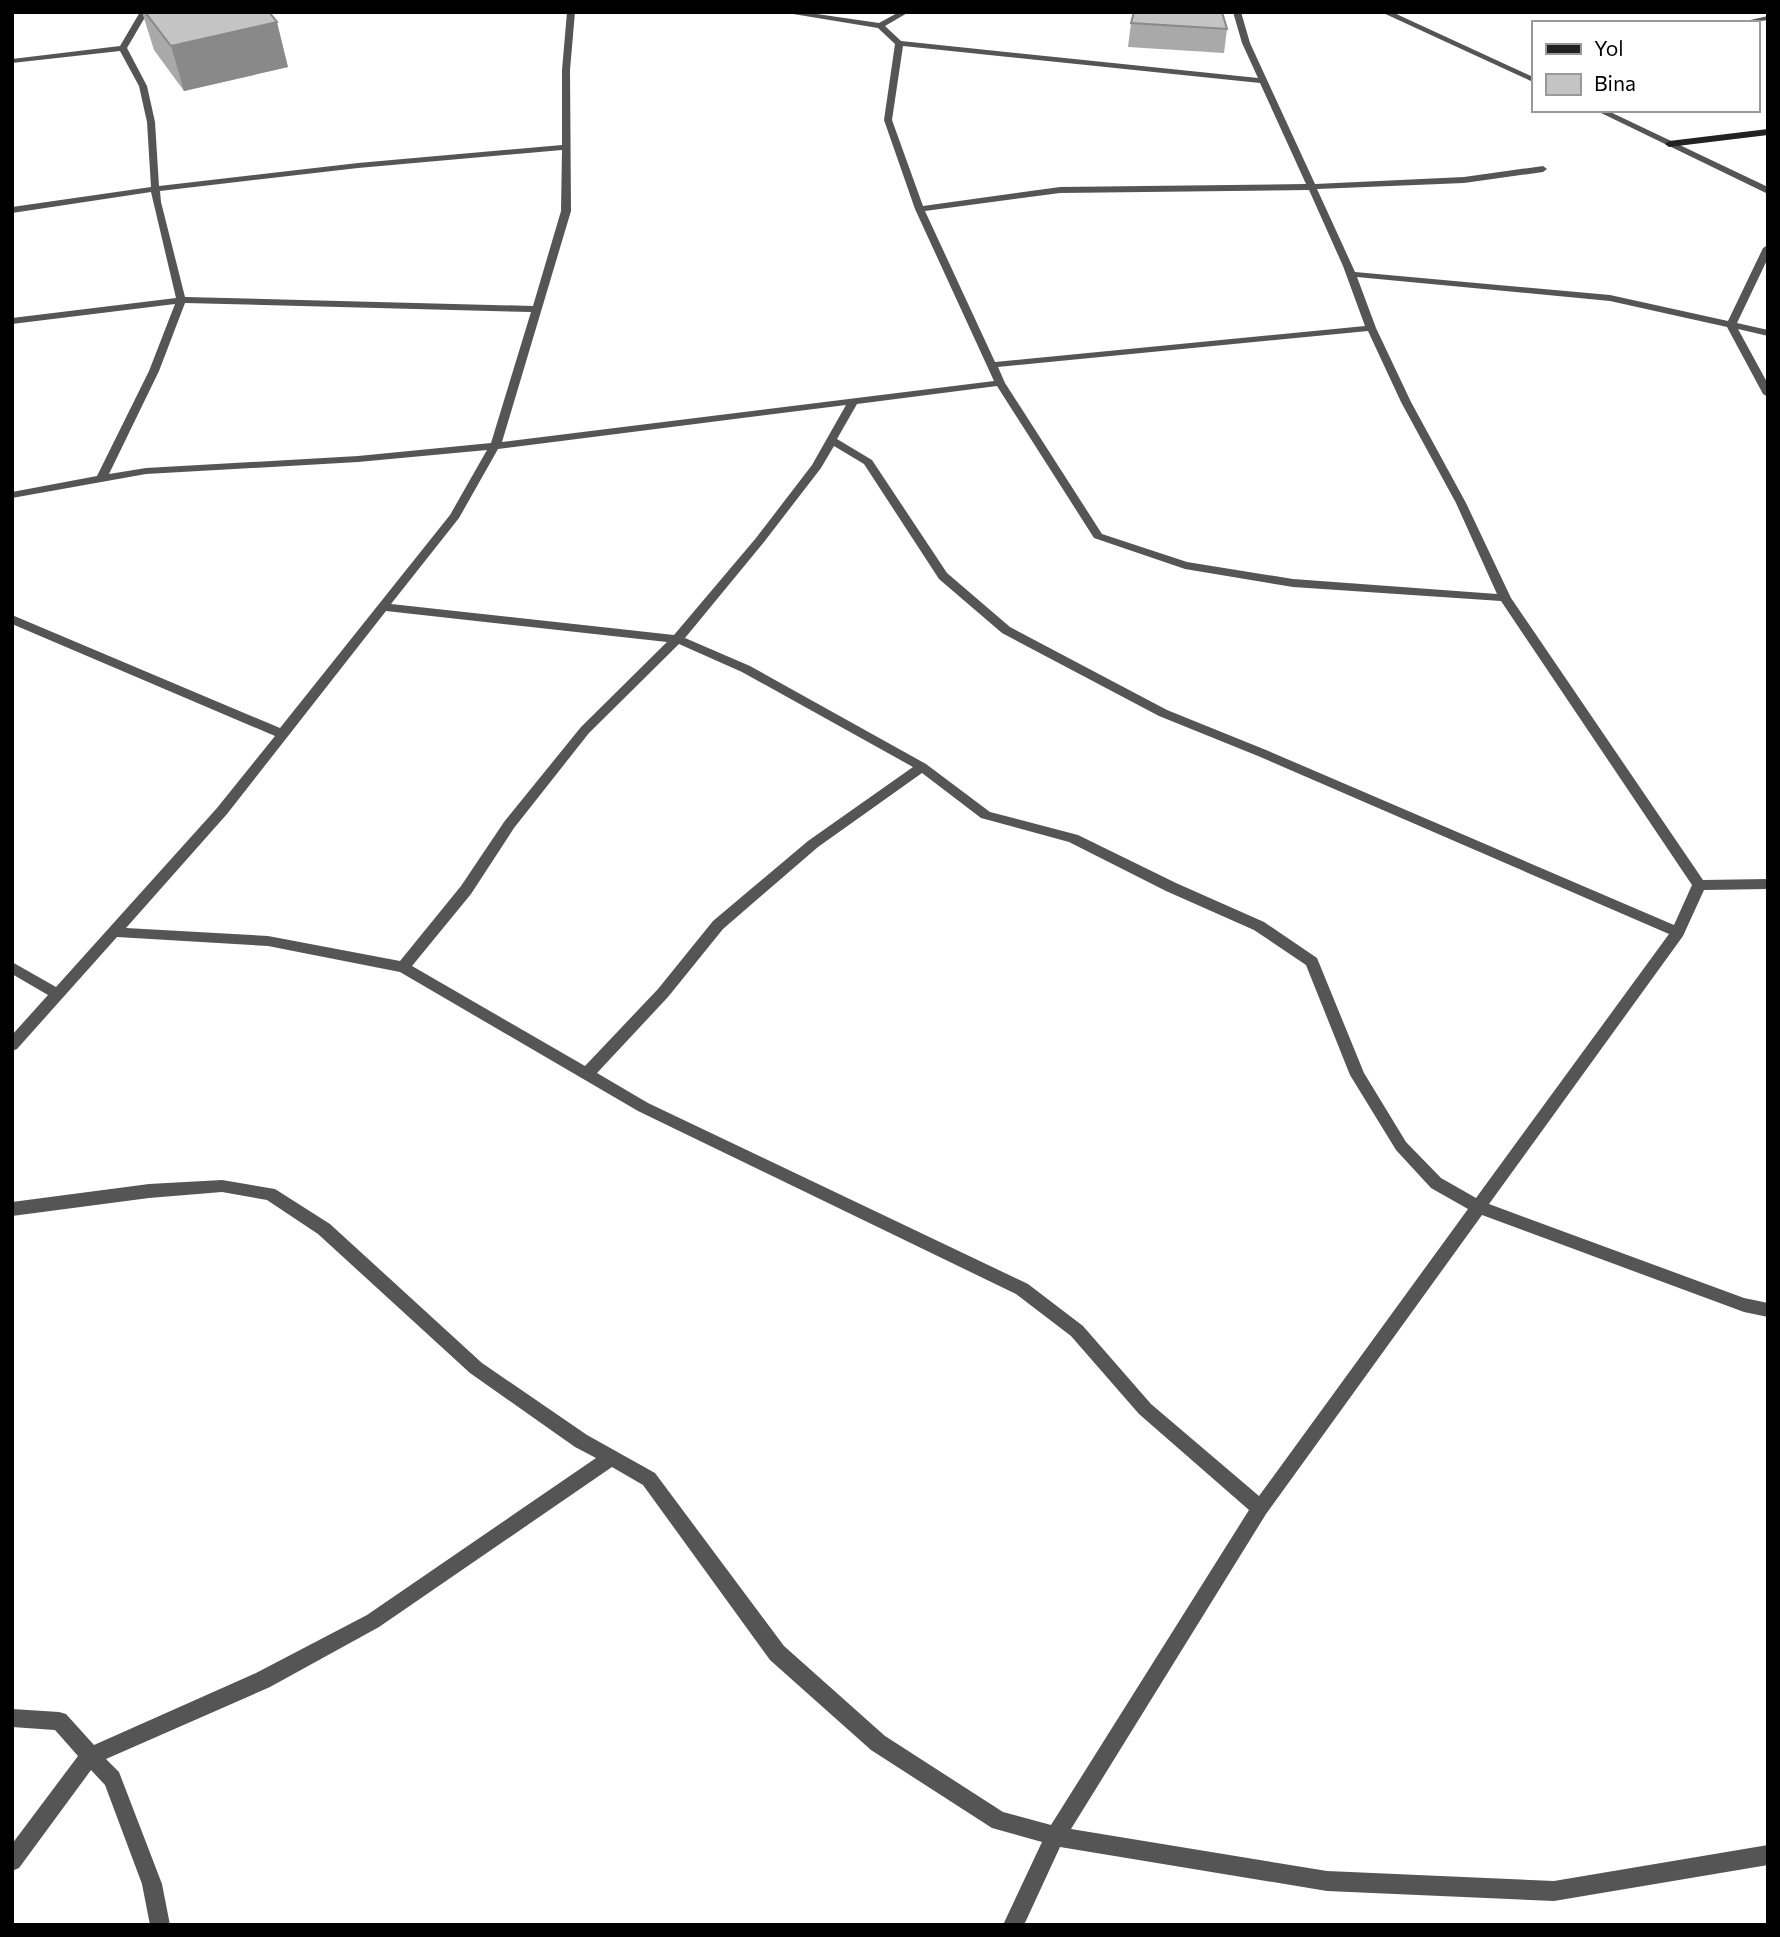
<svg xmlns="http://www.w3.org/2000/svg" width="1780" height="1937" viewBox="0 0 1780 1937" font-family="Commissioner,sans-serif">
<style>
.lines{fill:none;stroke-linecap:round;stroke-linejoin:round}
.street{fill:#555;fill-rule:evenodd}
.secondary{fill:#222;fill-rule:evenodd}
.wall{fill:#a9a9a9}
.shaded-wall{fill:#898989}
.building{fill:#c4c4c4;stroke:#898989;stroke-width:2}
</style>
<rect width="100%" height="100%" fill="#fff"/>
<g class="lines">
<path class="street" d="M 140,12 L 148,12 L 127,48 L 147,86 L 155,122 L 159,186 L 358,163 L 562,145 L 562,70 L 567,12 L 575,12 L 570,70 L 571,211 L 502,442 L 994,381 L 915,209 L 884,120 L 895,44 L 878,28 L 781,12 L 803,12 L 879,23 L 899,12 L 909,12 L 885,26 L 901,41 L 1258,78 L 1242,43 L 1233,12 L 1241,12 L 1250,43 L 1315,184 L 1464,177 L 1543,166 L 1547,169 L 1543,172 L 1464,183 L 1317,189 L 1355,272 L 1610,295 L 1728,321 L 1763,248 L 1768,245 L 1768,258 L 1737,323 L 1768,330 L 1768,336 L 1738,329 L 1768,384 L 1768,397 L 1763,394 L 1727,327 L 1610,301 L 1357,277 L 1376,328 L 1411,402 L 1466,503 L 1511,598 L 1703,880 L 1768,879 L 1768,889 L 1704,890 L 1683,936 L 1489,1204 L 1744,1298 L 1768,1303 L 1768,1317 L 1744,1312 L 1482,1215 L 1266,1514 L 1071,1829 L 1327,1871 L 1554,1881 L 1768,1845 L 1768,1865 L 1554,1901 L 1327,1891 L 1060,1847 L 1024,1925 L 1003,1925 L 1042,1842 L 992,1828 L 871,1750 L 770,1660 L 643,1485 L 612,1467 L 379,1627 L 270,1687 L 106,1759 L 119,1772 L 162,1884 L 170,1925 L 150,1925 L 142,1884 L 105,1785 L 91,1770 L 19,1868 L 12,1871 L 12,1844 L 78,1756 L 55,1730 L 12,1727 L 12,1709 L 59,1712 L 66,1714 L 94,1745 L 256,1673 L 367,1615 L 596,1458 L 575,1447 L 470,1373 L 318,1234 L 267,1200 L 222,1192 L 149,1198 L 12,1216 L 12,1202 L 149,1184 L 222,1180 L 275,1189 L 330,1224 L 482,1363 L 587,1435 L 655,1473 L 784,1646 L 885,1736 L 1003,1812 L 1051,1825 L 1249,1510 L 1139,1414 L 1071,1336 L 1016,1294 L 638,1111 L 400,972 L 268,946 L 117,937 L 17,1049 L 12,1051 L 12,1035 L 48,995 L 12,974 L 12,962 L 56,987 L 217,808 L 275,736 L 12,624 L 12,615 L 280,728 L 450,515 L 487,450 L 358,462 L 146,474 L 12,498 L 12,492 L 97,476 L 149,371 L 175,304 L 12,324 L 12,318 L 176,298 L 151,192 L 12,213 L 12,207 L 151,187 L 147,122 L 139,86 L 120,51 L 12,63 L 12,59 L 120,46 ZM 903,46 L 1260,83 L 1306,184 L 1060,187 L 923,206 L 892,120 ZM 562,150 L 561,211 L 533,306 L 185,297 L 161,202 L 160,191 L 358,168 ZM 1309,190 L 1343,266 L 1365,326 L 995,362 L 925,211 L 1060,193 ZM 185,303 L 531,312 L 491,443 L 358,456 L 146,468 L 109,474 L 159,371 ZM 1368,331 L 1401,402 L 1456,503 L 1497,594 L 1293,579 L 1187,562 L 1102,534 L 1005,383 L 998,367 ZM 997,386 L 1094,538 L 1185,569 L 1293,587 L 1501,601 L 1692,885 L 1674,925 L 1266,750 L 1167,710 L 1010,627 L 947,573 L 872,460 L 837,439 L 857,404 ZM 846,405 L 812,465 L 756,538 L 674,635 L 391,604 L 459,518 L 498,449 ZM 834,446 L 864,464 L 939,579 L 1002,633 L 1159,716 L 1258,756 L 1669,934 L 1476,1198 L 1441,1178 L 1406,1142 L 1364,1073 L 1317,958 L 1264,922 L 1176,883 L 1078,835 L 990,812 L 926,764 L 750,666 L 685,638 L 764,542 L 821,468 ZM 386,611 L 667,642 L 581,727 L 504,822 L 461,886 L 400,961 L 268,936 L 126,928 L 227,814 ZM 679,644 L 742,672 L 913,767 L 808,841 L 713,921 L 658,989 L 585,1066 L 412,966 L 471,894 L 514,828 L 589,733 ZM 922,773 L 981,818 L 1069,842 L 1166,891 L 1254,930 L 1306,965 L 1350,1075 L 1396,1150 L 1431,1188 L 1468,1209 L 1259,1496 L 1151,1404 L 1083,1326 L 1028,1284 L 648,1103 L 597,1073 L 668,997 L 723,929 L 818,847 Z
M 1381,12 L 1392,12 L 1533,77 L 1533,82 Z
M 1768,16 L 1768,20 L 1745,23 L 1746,21 Z
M 1595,110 L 1606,110 L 1768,187 L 1768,194 Z"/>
<path class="secondary" d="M 1768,129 L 1768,135 L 1669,147 L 1665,144 L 1669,141 Z"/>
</g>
<path class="wall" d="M 142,12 L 269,12 L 288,67 L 184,91 L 154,50 Z
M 1131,23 L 1227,29 L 1224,53 L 1128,47 Z"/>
<path class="shaded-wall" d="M 277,22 L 288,67 L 184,91 L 171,46 Z"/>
<path class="building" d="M 145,12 L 269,12 L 277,22 L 171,46 Z
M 1134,12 L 1222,12 L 1227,29 L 1131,23 Z"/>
<rect width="1780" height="1937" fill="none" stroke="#000000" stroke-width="28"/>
<rect x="1532" y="21" width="228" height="91" fill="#ffffff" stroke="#999999" stroke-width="2"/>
<rect x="1546" y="44" width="35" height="10" fill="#222222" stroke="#999999" stroke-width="2"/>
<text x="1594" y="56" font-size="21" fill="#000000">Yol</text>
<rect x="1546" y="74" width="35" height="21" fill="#c4c4c4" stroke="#999999" stroke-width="2"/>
<text x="1594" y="91" font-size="21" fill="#000000">Bina</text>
</svg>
